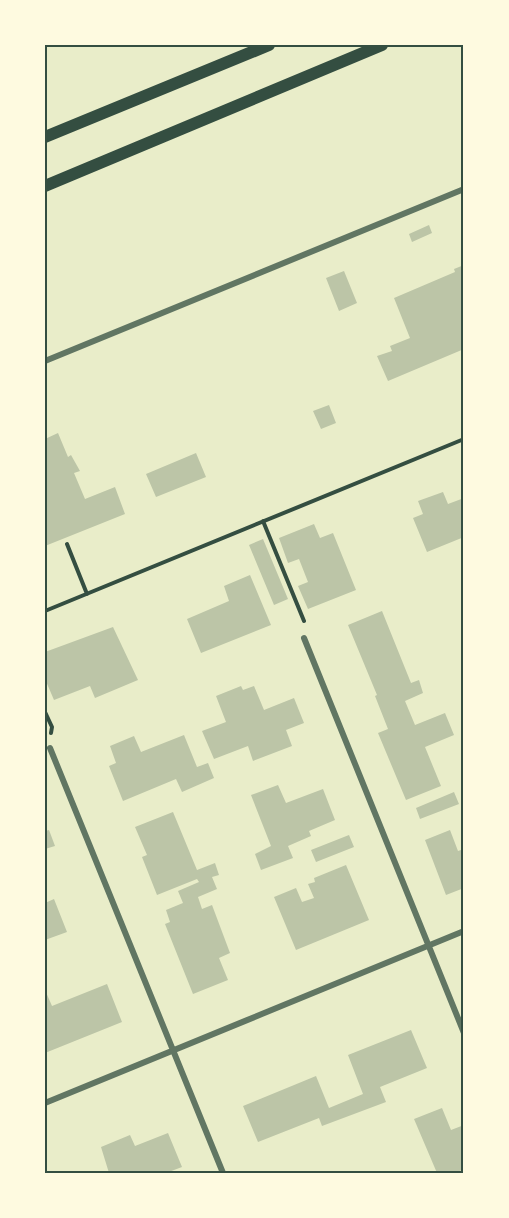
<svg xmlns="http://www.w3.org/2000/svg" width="509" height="1218" viewBox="0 0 509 1218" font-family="Montserrat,sans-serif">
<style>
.building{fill:#bcc5a7}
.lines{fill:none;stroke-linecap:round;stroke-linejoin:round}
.path{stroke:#344e41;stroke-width:4}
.minor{stroke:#617663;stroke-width:6}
.secondary{stroke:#344e41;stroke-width:12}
.neatline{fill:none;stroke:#344e41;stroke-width:2}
</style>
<rect width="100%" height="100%" fill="#e9edc9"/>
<path class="building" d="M 429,225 L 432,233 L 412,242 L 409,234 Z
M 464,265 L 464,349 L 388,381 L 377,356 L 392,351 L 390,346 L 410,338 L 394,298 L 455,272 L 454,269 Z
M 344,271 L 357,303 L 339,311 L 326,278 Z
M 329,405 L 336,423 L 321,429 L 313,411 Z
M 58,433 L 68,457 L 71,455 L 80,471 L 74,473 L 85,499 L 115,487 L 125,514 L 45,546 L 45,439 Z
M 196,453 L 206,477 L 156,497 L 146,474 Z
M 443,492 L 448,504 L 464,498 L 464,537 L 427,552 L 413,518 L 423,514 L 418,501 Z
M 314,524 L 320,538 L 333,533 L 356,590 L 308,609 L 298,586 L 308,582 L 299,559 L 288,563 L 279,538 Z
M 263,539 L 288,599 L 274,605 L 249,545 Z
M 250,575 L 271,625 L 201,653 L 187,619 L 229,601 L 224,586 Z
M 382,611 L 411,683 L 419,680 L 423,693 L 405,701 L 415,725 L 445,713 L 454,735 L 425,747 L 441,786 L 406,800 L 378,733 L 388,729 L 375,696 L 377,695 L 348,625 Z
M 113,627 L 138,680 L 95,698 L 90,686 L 54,700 L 45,679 L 45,652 Z
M 241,686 L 243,690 L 254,686 L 264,710 L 294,698 L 304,723 L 286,730 L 292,746 L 253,761 L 248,746 L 214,759 L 202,731 L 226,722 L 216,696 Z
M 184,735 L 197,767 L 208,763 L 214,778 L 182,792 L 176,779 L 123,801 L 109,766 L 116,763 L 110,746 L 134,736 L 141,752 Z
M 278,785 L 286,803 L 323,789 L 335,820 L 309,831 L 311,836 L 288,846 L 293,858 L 261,870 L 255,854 L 271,846 L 251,795 Z
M 454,792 L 459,804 L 420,819 L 416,808 Z
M 173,812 L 197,870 L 215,863 L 219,875 L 212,877 L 217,889 L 198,897 L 202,909 L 212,905 L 230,953 L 219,958 L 228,980 L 193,994 L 165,924 L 170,922 L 166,910 L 183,903 L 178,891 L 199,882 L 197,879 L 157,895 L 142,857 L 147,855 L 135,827 Z
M 49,830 L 55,846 L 45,849 L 45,831 Z
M 450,830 L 458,851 L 464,849 L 464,888 L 446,895 L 425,840 Z
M 349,835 L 354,847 L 316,862 L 311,850 Z
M 346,865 L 369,920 L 296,950 L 274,897 L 296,888 L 302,902 L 314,898 L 308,884 L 315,882 L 314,878 Z
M 54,899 L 67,932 L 45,940 L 45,903 Z
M 107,984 L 122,1022 L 45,1053 L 45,990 L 52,1006 Z
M 411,1030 L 427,1068 L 380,1087 L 386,1102 L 322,1126 L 319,1118 L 258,1142 L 243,1106 L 316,1076 L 329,1108 L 363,1094 L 348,1055 Z
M 442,1108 L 451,1130 L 464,1125 L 464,1169 L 455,1173 L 437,1173 L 414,1119 Z
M 168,1133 L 182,1167 L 166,1173 L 109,1173 L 101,1147 L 130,1135 L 135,1146 Z"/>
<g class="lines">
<path class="path" d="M 463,359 L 464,361
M 263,521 L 304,621
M 67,544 L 87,594
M 45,611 L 464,439
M 45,712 L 52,727 L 51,733"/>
<path class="minor" d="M 45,361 L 464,189
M 304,638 L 464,1033
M 50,748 L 223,1173
M 45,1103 L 464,931"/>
<path class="secondary" d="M 45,137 L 269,45
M 45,186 L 382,45"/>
</g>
<rect width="509" height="1218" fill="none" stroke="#fefae0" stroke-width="93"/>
<rect x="46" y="46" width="416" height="1126" class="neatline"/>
</svg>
